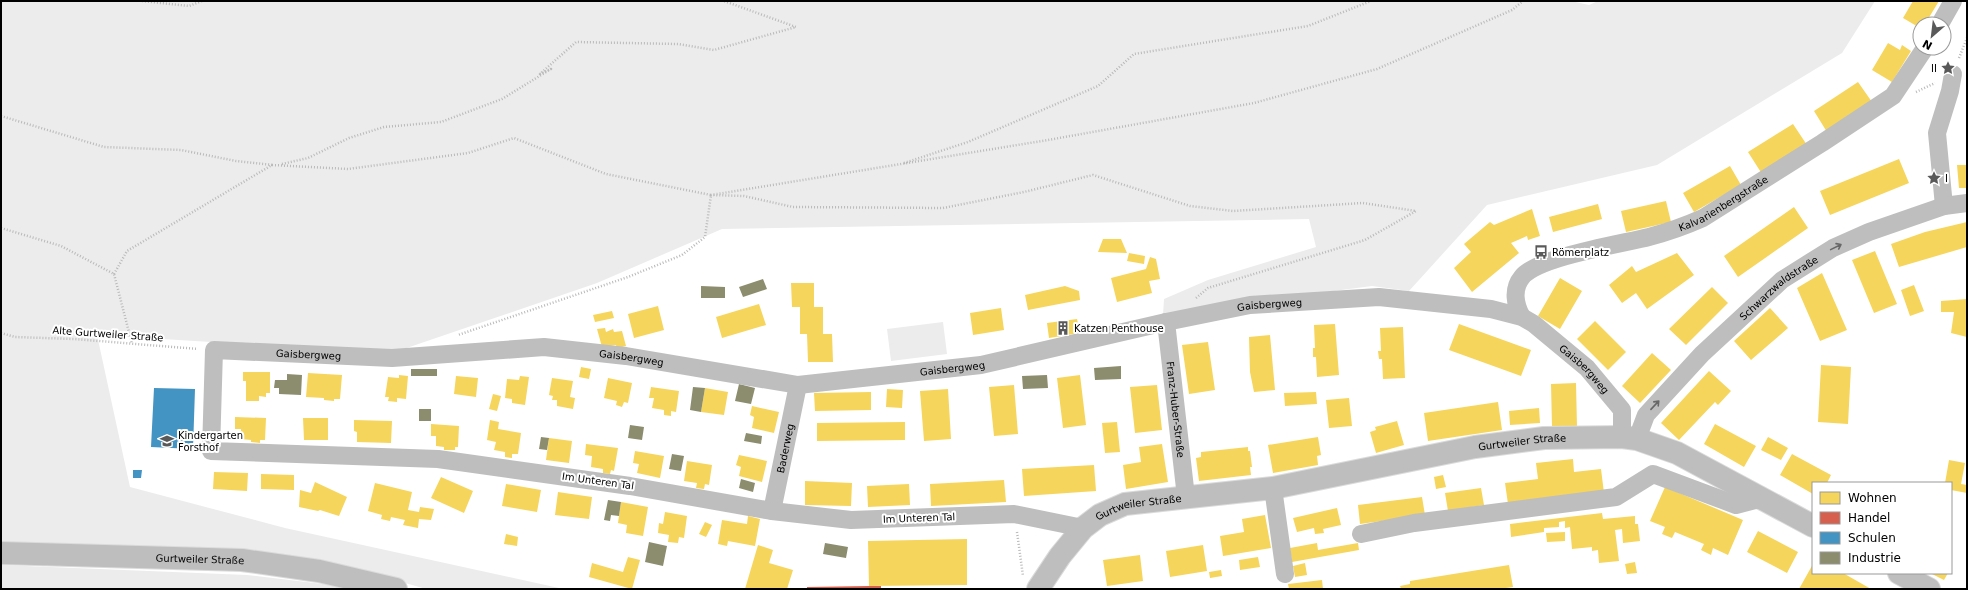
<svg xmlns="http://www.w3.org/2000/svg" width="1968" height="590" viewBox="0 0 1968 590" font-family="'DejaVu Sans',sans-serif">
<style>
.green{fill:#ececec}
.homes{fill:#f6d55c}
.shops{fill:#d6604d}
.schools{fill:#4393c3}
.industry{fill:#8c8c6e}
.lines{fill:none;stroke-linecap:round;stroke-linejoin:round}
.major-casing{stroke:#dbdbdb;stroke-width:24}
.path{stroke:#b9b9b9;stroke-width:2.5;stroke-dasharray:1 2;stroke-linecap:butt}
.minor{stroke:#bebebe;stroke-width:18}
.major{stroke:#bebebe;stroke-width:22}
.oneway{stroke:#686868}
.labels{text-anchor:middle;dominant-baseline:central;stroke-width:4;stroke-linejoin:round;paint-order:stroke}
.poi-label{font-size:10px;fill:#000;stroke:#fff;text-anchor:start}
.street-label{font-size:10px;fill:#000;stroke:#fff}
</style>
<rect width="100%" height="100%" fill="#fff"/>
<path class="green" d="M 1,1 L 1571,1 L 1589,5 L 1598,1 L 1875,1 L 1842,53 L 1657,165 L 1487,205 L 1409,291 L 1372,286 L 1209,307 L 1163,315 L 1164,299 L 1208,280 L 1316,247 L 1309,219 L 722,229 L 597,283 L 392,353 L 97,335 L 130,487 L 285,528 L 559,588 L 426,589 L 388,578 L 1,546 Z
M 943,322 L 947,354 L 891,361 L 887,329 Z
M 1,565 L 247,575 L 323,584 L 347,589 L 1,589 Z"/>
<path class="homes" d="M 1913,1 L 1939,1 L 1925,24 L 1920,24 L 1920,28 L 1903,18 Z
M 1888,43 L 1900,50 L 1902,45 L 1911,51 L 1892,82 L 1872,70 Z
M 1858,82 L 1872,102 L 1827,132 L 1814,111 Z
M 1793,124 L 1807,145 L 1762,174 L 1748,152 Z
M 1899,159 L 1909,183 L 1830,215 L 1820,191 Z
M 1957,165 L 1967,165 L 1967,188 L 1959,188 Z
M 1730,166 L 1741,185 L 1694,212 L 1683,193 Z
M 1666,201 L 1671,222 L 1626,232 L 1621,211 Z
M 1598,204 L 1602,219 L 1553,232 L 1549,217 Z
M 1794,207 L 1808,228 L 1738,277 L 1724,256 Z
M 1532,209 L 1540,236 L 1528,240 L 1527,236 L 1511,243 L 1519,253 L 1472,292 L 1454,268 L 1471,252 L 1464,244 L 1490,222 L 1494,225 Z
M 1967,222 L 1967,247 L 1899,267 L 1891,244 L 1925,232 Z
M 1103,239 L 1121,239 L 1127,253 L 1098,252 Z
M 1875,251 L 1897,304 L 1874,313 L 1852,260 Z
M 1129,253 L 1145,256 L 1144,264 L 1127,261 Z
M 1677,253 L 1694,275 L 1647,309 L 1636,293 L 1622,303 L 1609,285 L 1632,266 L 1636,272 Z
M 1150,257 L 1156,259 L 1160,279 L 1149,281 L 1152,293 L 1117,302 L 1111,278 L 1146,269 Z
M 1822,273 L 1847,330 L 1820,341 L 1797,288 Z
M 1560,278 L 1582,291 L 1560,329 L 1538,316 Z
M 791,283 L 814,283 L 814,307 L 823,307 L 823,334 L 832,334 L 833,362 L 808,362 L 807,334 L 800,334 L 800,307 L 792,307 Z
M 1914,285 L 1924,311 L 1910,316 L 1901,290 Z
M 1065,286 L 1079,291 L 1080,300 L 1028,310 L 1025,295 Z
M 1712,287 L 1728,303 L 1686,345 L 1669,329 Z
M 1967,299 L 1967,337 L 1951,333 L 1954,312 L 1941,312 L 1941,301 Z
M 759,304 L 766,325 L 722,338 L 716,317 Z
M 658,306 L 664,330 L 634,338 L 628,314 Z
M 1001,308 L 1004,330 L 973,335 L 970,313 Z
M 1770,308 L 1788,328 L 1751,360 L 1734,341 Z
M 612,311 L 614,318 L 595,322 L 593,315 Z
M 1077,319 L 1080,333 L 1049,338 L 1047,323 Z
M 1595,321 L 1626,352 L 1608,370 L 1577,339 Z
M 1335,324 L 1339,375 L 1317,377 L 1316,357 L 1313,357 L 1313,348 L 1315,348 L 1314,325 Z
M 1459,324 L 1531,350 L 1521,376 L 1449,350 Z
M 1403,327 L 1405,378 L 1383,379 L 1382,359 L 1379,359 L 1378,351 L 1381,351 L 1380,328 Z
M 605,328 L 606,332 L 613,329 L 614,332 L 622,331 L 626,346 L 617,348 L 616,345 L 602,347 L 597,329 Z
M 1270,335 L 1275,390 L 1254,392 L 1250,372 L 1249,337 Z
M 1208,342 L 1215,390 L 1189,394 L 1182,345 Z
M 1652,353 L 1671,370 L 1640,403 L 1622,386 Z
M 1821,365 L 1851,367 L 1848,424 L 1818,422 Z
M 581,367 L 591,369 L 589,379 L 579,377 Z
M 1709,371 L 1731,391 L 1718,405 L 1715,402 L 1679,440 L 1661,423 Z
M 243,372 L 270,372 L 270,393 L 266,393 L 266,397 L 259,396 L 259,401 L 246,401 L 246,381 L 243,381 Z
M 308,373 L 342,375 L 340,399 L 334,399 L 334,401 L 324,400 L 324,398 L 306,397 Z
M 399,375 L 408,376 L 406,399 L 397,398 L 397,402 L 388,401 L 389,397 L 385,397 L 388,377 L 399,378 Z
M 1080,375 L 1086,425 L 1063,428 L 1057,378 Z
M 456,376 L 478,378 L 476,397 L 454,394 Z
M 520,376 L 529,377 L 525,405 L 512,403 L 512,399 L 505,398 L 507,379 L 519,380 Z
M 552,378 L 573,381 L 570,397 L 575,398 L 573,409 L 557,406 L 557,400 L 552,400 L 553,396 L 549,395 Z
M 608,378 L 632,383 L 628,403 L 624,402 L 622,407 L 616,405 L 617,401 L 604,398 Z
M 1576,383 L 1577,427 L 1552,427 L 1551,384 Z
M 1014,385 L 1018,434 L 994,436 L 989,387 Z
M 1157,385 L 1162,430 L 1135,433 L 1130,387 Z
M 651,387 L 679,391 L 676,412 L 671,411 L 671,416 L 664,415 L 664,410 L 652,408 L 654,398 L 649,398 Z
M 705,388 L 728,392 L 724,415 L 701,412 Z
M 887,389 L 903,390 L 902,408 L 886,407 Z
M 948,389 L 951,439 L 924,441 L 920,391 Z
M 871,392 L 871,410 L 815,411 L 814,393 Z
M 1316,392 L 1317,404 L 1285,406 L 1284,393 Z
M 493,394 L 501,396 L 497,411 L 489,409 Z
M 1349,398 L 1352,426 L 1329,428 L 1326,400 Z
M 1498,402 L 1502,430 L 1428,441 L 1424,413 Z
M 752,406 L 779,412 L 774,433 L 752,428 L 754,417 L 750,415 Z
M 1539,408 L 1540,423 L 1510,425 L 1509,411 Z
M 235,417 L 266,418 L 265,440 L 260,440 L 260,443 L 251,442 L 251,440 L 241,439 L 241,429 L 235,429 Z
M 303,418 L 328,418 L 328,440 L 304,440 Z
M 354,420 L 392,421 L 391,443 L 357,442 L 357,432 L 354,431 Z
M 490,420 L 499,422 L 498,429 L 521,433 L 518,454 L 512,454 L 512,458 L 505,457 L 505,452 L 494,450 L 496,442 L 487,440 Z
M 1397,421 L 1404,445 L 1376,453 L 1370,432 L 1376,430 L 1375,427 Z
M 905,422 L 905,440 L 817,441 L 817,423 Z
M 1117,422 L 1120,452 L 1105,453 L 1102,423 Z
M 431,424 L 459,426 L 458,447 L 455,447 L 455,450 L 444,450 L 444,447 L 436,446 L 436,436 L 431,436 Z
M 1715,424 L 1756,446 L 1744,467 L 1704,444 Z
M 1318,437 L 1321,455 L 1317,456 L 1318,465 L 1273,473 L 1268,445 Z
M 1768,437 L 1788,448 L 1781,460 L 1761,450 Z
M 549,438 L 572,441 L 569,463 L 546,460 Z
M 586,444 L 618,448 L 614,471 L 611,470 L 610,474 L 603,473 L 603,469 L 591,467 L 592,456 L 585,455 Z
M 1162,444 L 1168,482 L 1126,489 L 1123,465 L 1141,462 L 1139,447 Z
M 1248,447 L 1248,451 L 1250,451 L 1252,467 L 1250,467 L 1251,475 L 1199,481 L 1196,458 L 1201,457 L 1201,452 Z
M 635,451 L 664,456 L 660,478 L 637,473 L 639,464 L 633,463 Z
M 1792,454 L 1831,475 L 1827,483 L 1813,483 L 1813,494 L 1780,475 Z
M 739,455 L 767,461 L 762,482 L 739,476 L 741,467 L 736,465 Z
M 1573,459 L 1574,472 L 1601,469 L 1604,493 L 1508,504 L 1505,483 L 1538,479 L 1536,463 Z
M 1949,460 L 1965,463 L 1961,484 L 1967,485 L 1967,493 L 1951,490 L 1951,483 L 1945,483 Z
M 687,461 L 712,465 L 709,485 L 705,484 L 704,489 L 696,488 L 697,483 L 684,481 Z
M 1094,465 L 1096,491 L 1024,496 L 1022,469 Z
M 214,472 L 248,473 L 247,491 L 213,489 Z
M 261,474 L 294,475 L 294,490 L 261,489 Z
M 1443,475 L 1446,487 L 1436,489 L 1434,477 Z
M 441,477 L 473,491 L 464,513 L 431,498 Z
M 1004,480 L 1006,502 L 931,506 L 930,484 Z
M 805,481 L 852,483 L 851,506 L 805,505 Z
M 315,482 L 347,497 L 339,516 L 320,510 L 318,511 L 299,507 L 300,490 L 311,493 Z
M 375,483 L 412,492 L 408,510 L 419,512 L 420,507 L 434,509 L 431,520 L 419,519 L 418,528 L 403,525 L 405,520 L 391,517 L 390,521 L 381,519 L 382,515 L 368,511 Z
M 506,484 L 541,490 L 537,512 L 502,506 Z
M 909,484 L 910,505 L 868,507 L 867,486 Z
M 1665,487 L 1743,520 L 1728,555 L 1713,548 L 1711,555 L 1701,550 L 1704,544 L 1675,532 L 1672,538 L 1662,534 L 1665,527 L 1650,521 Z
M 1481,488 L 1484,505 L 1448,511 L 1445,493 Z
M 558,492 L 592,497 L 589,519 L 555,515 Z
M 1422,497 L 1425,515 L 1360,524 L 1358,505 Z
M 621,502 L 648,507 L 643,536 L 626,533 L 627,525 L 618,523 Z
M 1337,508 L 1341,525 L 1323,529 L 1324,533 L 1315,534 L 1314,528 L 1297,532 L 1293,518 Z
M 665,512 L 687,516 L 684,538 L 679,537 L 678,543 L 668,542 L 669,535 L 658,533 L 659,523 L 663,524 Z
M 1602,513 L 1603,519 L 1635,516 L 1635,524 L 1638,524 L 1640,541 L 1623,543 L 1622,529 L 1615,530 L 1619,561 L 1599,563 L 1598,550 L 1592,551 L 1592,547 L 1572,549 L 1570,527 L 1565,528 L 1565,521 L 1559,522 L 1559,527 L 1544,528 L 1544,532 L 1511,537 L 1510,524 Z
M 1265,515 L 1271,548 L 1223,556 L 1220,536 L 1244,532 L 1242,519 Z
M 748,516 L 760,519 L 755,546 L 728,541 L 727,546 L 718,544 L 722,520 L 747,524 Z
M 705,522 L 712,525 L 706,537 L 699,534 Z
M 1758,531 L 1798,552 L 1787,573 L 1747,552 Z
M 1565,532 L 1565,541 L 1547,542 L 1546,533 Z
M 506,534 L 518,537 L 517,546 L 504,544 Z
M 967,539 L 967,585 L 869,586 L 868,541 Z
M 1317,543 L 1318,550 L 1358,543 L 1359,550 L 1292,562 L 1290,548 Z
M 758,545 L 773,550 L 769,563 L 793,570 L 787,589 L 745,589 Z
M 1203,545 L 1207,571 L 1170,577 L 1166,551 Z
M 1140,555 L 1143,581 L 1107,586 L 1103,560 Z
M 628,557 L 640,560 L 632,589 L 589,577 L 592,563 L 623,572 Z
M 1258,557 L 1260,567 L 1240,570 L 1239,560 Z
M 1635,562 L 1637,573 L 1627,574 L 1625,564 Z
M 1305,563 L 1307,575 L 1295,577 L 1293,566 Z
M 1813,564 L 1813,573 L 1843,573 L 1871,589 L 1799,589 Z
M 1509,565 L 1513,587 L 1499,589 L 1401,589 L 1400,586 L 1410,584 L 1410,581 Z
M 1221,570 L 1222,576 L 1210,578 L 1209,572 Z
M 1930,573 L 1948,573 L 1944,580 Z
M 1322,580 L 1323,589 L 1289,589 L 1288,584 Z"/>
<path class="shops" d="M 869,586 L 881,586 L 881,589 L 807,589 L 807,587 Z"/>
<path class="schools" d="M 154,388 L 195,389 L 193,449 L 151,447 Z
M 133,470 L 142,470 L 141,478 L 133,478 Z"/>
<path class="industry" d="M 763,279 L 767,289 L 743,297 L 739,287 Z
M 701,286 L 725,287 L 725,298 L 701,298 Z
M 1121,366 L 1121,379 L 1095,380 L 1094,368 Z
M 411,369 L 437,369 L 437,376 L 411,376 Z
M 287,374 L 302,375 L 301,395 L 279,394 L 279,388 L 274,388 L 275,380 L 287,380 Z
M 1047,375 L 1048,388 L 1023,389 L 1022,376 Z
M 739,384 L 755,388 L 751,404 L 735,401 Z
M 693,387 L 705,388 L 701,412 L 690,410 Z
M 419,409 L 431,409 L 431,421 L 419,421 Z
M 630,425 L 644,427 L 642,440 L 628,438 Z
M 746,433 L 762,436 L 761,444 L 744,441 Z
M 541,437 L 549,438 L 547,450 L 539,449 Z
M 672,454 L 684,456 L 681,471 L 669,469 Z
M 741,479 L 755,483 L 753,492 L 739,488 Z
M 608,500 L 621,502 L 619,516 L 611,515 L 610,521 L 604,520 Z
M 649,542 L 667,546 L 663,566 L 645,562 Z
M 825,543 L 848,547 L 846,558 L 823,554 Z"/>
<g class="lines">
<defs>
<g id="major">
<path id="s6" d="M 1,553 L 242,560 L 319,571 L 396,589"/>
<path d="M 1899,573 L 1929,589"/>
<path id="s7" d="M 1038,589 L 1060,556 L 1083,528 L 1100,515 L 1125,504 L 1273,488 L 1475,447 L 1544,438 L 1622,437 L 1637,439 L 1677,453 L 1813,526"/>
</g>
</defs>
<use href="#major" class="major-casing"/>
<path class="path" d="M 142,1 L 189,6 L 202,1
M 1959,58 L 1967,38
M 1916,92 L 1935,83
M 1,116 L 104,147 L 181,150 L 236,161 L 273,165
M 904,163 L 968,142 L 1098,86 L 1134,54 L 1308,26 L 1371,1
M 282,164 L 308,158 L 349,138 L 384,127 L 441,122 L 502,99 L 551,69 L 540,74 L 576,42 L 678,44 L 714,50 L 796,27 L 724,1
M 1,228 L 61,246 L 114,274 L 132,344
M 114,274 L 127,251 L 272,165 L 348,169 L 468,153 L 514,138 L 606,174 L 711,195 L 705,237 L 682,255 L 628,277 L 458,335
M 1196,298 L 1208,288 L 1365,240 L 1416,211 L 1363,203 L 1233,211 L 1190,206 L 1093,175 L 1024,192 L 943,208 L 793,207 L 744,196 L 711,195 L 1048,140 L 1254,103 L 1377,69 L 1512,10 L 1523,1
M 1,333 L 15,337 L 74,339 L 198,349
M 1017,532 L 1023,576"/>
<g class="minor">
<path d="M 1940,24 L 1953,1"/>
<path d="M 1944,206 L 1937,133 L 1950,91 L 1953,74"/>
<path id="s1" d="M 1522,317 C 1515,305 1512,289 1522,277 C 1538,257 1621,244 1649,237 C 1668,232 1685,226 1703,218 L 1822,143 L 1893,96 L 1925,48"/>
<path id="s2" d="M 1166,322 L 1186,497"/>
<path id="s3" d="M 1637,439 L 1646,415 L 1702,354 L 1782,280 L 1833,248 L 1869,232 L 1944,206 L 1967,203"/>
<path d="M 1273,488 L 1285,574"/>
<path id="s4" d="M 772,511 L 798,385"/>
<path id="s5" d="M 1083,528 L 1014,514 L 851,520 L 772,511 L 630,486 L 438,459 L 211,451 L 214,350 L 392,358 L 544,347 L 626,356 L 798,385 L 981,365 L 1166,322 L 1250,305 L 1379,297 L 1491,309 L 1522,317 L 1534,324 L 1587,368 L 1622,410 L 1622,437"/>
<path d="M 1361,534 L 1414,523 L 1616,497 L 1653,474 L 1736,505 L 1763,498"/>
</g>
<use href="#major" class="major"/>
</g>
<defs><path id="oneway-shaft" d="M-6 0H5M1.5-3L5.5 0L1.5 3" fill="none" stroke-width="1.6" stroke-linecap="round" stroke-linejoin="round"/></defs>
<g class="oneway">
<use href="#oneway-shaft" transform="translate(1836 247) rotate(-26)"/>
<use href="#oneway-shaft" transform="translate(1655 405) rotate(-47)"/>
</g>
<defs>
<symbol id="sight-bare" viewBox="-9 -9 18 18"><path d="M0-6L1.8-2.2L6-1.7L2.9 1.2L3.7 5.4L0 3.3L-3.7 5.4L-2.9 1.2L-6-1.7L-1.8-2.2Z" fill="#595959" stroke="#fff" stroke-width="2.5" paint-order="stroke"/></symbol>
<symbol id="bus-bare" viewBox="-9 -9 18 18"><path d="M-5-6H5V4H4V6H2V4H-2V6H-4V4H-5ZM-3.5-4V0h7V-4ZM-3.5 1.2v1.5H-2V1.2ZM2 1.2v1.5H3.5V1.2Z" fill="#595959" stroke="#fff" stroke-width="2.5" paint-order="stroke"/></symbol>
<symbol id="building-bare" viewBox="-9 -9 18 18"><path d="M-4-6H4V6H1V3H-1V6H-4ZM-2.5-4.3h1.7v1.8h-1.7ZM.8-4.3h1.7v1.8H.8ZM-2.5-1h1.7V.8h-1.7ZM.8-1h1.7V.8H.8Z" fill="#595959" stroke="#fff" stroke-width="2.5" paint-order="stroke"/></symbol>
<symbol id="school-bare" viewBox="-9 -9 18 18"><path d="M0-5L7-2L0 1L-7-2ZM-4 1L0 2.5L4 1V4Q0 6-4 4Z" fill="#595959" stroke="#fff" stroke-width="2.5" paint-order="stroke"/></symbol>
</defs>
<g fill-rule="evenodd">
<use href="#sight-bare" x="1938" y="58" width="20" height="20"/>
<use href="#sight-bare" x="1924" y="168" width="20" height="20"/>
<use href="#bus-bare" x="1531" y="242" width="20" height="20"/>
<use href="#building-bare" x="1053" y="318" width="20" height="20"/>
<use href="#school-bare" x="157" y="431" width="20" height="20"/>
</g>
<g class="labels">
<g class="poi-label">
<text x="1937" y="68" text-anchor="end">II</text>
<text x="1945" y="178">I</text>
<text x="1552" y="252">Römerplatz</text>
<text x="1074" y="328">Katzen Penthouse</text>
<text x="178" y="435">Kindergarten<tspan x="178" dy="12">Forsthof</tspan></text>
</g>
<g class="street-label">
<text stroke="none"><textPath href="#s1" startOffset="259">Kalvarienbergstraße</textPath></text>
<text stroke="none"><textPath href="#s3" startOffset="210">Schwarzwaldstraße</textPath></text>
<text stroke="none"><textPath href="#s5" startOffset="2046">Gaisbergweg</textPath></text>
<text transform="translate(108 334) rotate(4)">Alte Gurtweiler Straße</text>
<text stroke="none"><textPath href="#s5" startOffset="1074">Gaisbergweg</textPath></text>
<text stroke="none"><textPath href="#s5" startOffset="1398">Gaisbergweg</textPath></text>
<text stroke="none"><textPath href="#s5" startOffset="1722">Gaisbergweg</textPath></text>
<text stroke="none"><textPath href="#s5" startOffset="2382">Gaisbergweg</textPath></text>
<text stroke="none"><textPath href="#s2" startOffset="88">Franz-Huber-Straße</textPath></text>
<text stroke="none"><textPath href="#s7" startOffset="527">Gurtweiler Straße</textPath></text>
<text stroke="none"><textPath href="#s4" startOffset="64">Baderweg</textPath></text>
<text transform="translate(598 481) rotate(8)">Im Unteren Tal</text>
<text stroke="none"><textPath href="#s7" startOffset="137">Gurtweiler Straße</textPath></text>
<text transform="translate(919 518) rotate(-2)">Im Unteren Tal</text>
<text stroke="none"><textPath href="#s6" startOffset="199">Gurtweiler Straße</textPath></text>
</g>
</g>
<rect width="1968" height="590" fill="none" stroke="#000000" stroke-width="4"/>
<rect x="1812" y="482" width="140" height="92" fill="#ffffff" stroke="#999999"/>
<rect x="1820" y="492" width="20" height="12" fill="#f6d55c" stroke="#999999"/>
<text x="1848" y="502" font-size="12" fill="#000000">Wohnen</text>
<rect x="1820" y="512" width="20" height="12" fill="#d6604d" stroke="#999999"/>
<text x="1848" y="522" font-size="12" fill="#000000">Handel</text>
<rect x="1820" y="532" width="20" height="12" fill="#4393c3" stroke="#999999"/>
<text x="1848" y="542" font-size="12" fill="#000000">Schulen</text>
<rect x="1820" y="552" width="20" height="12" fill="#8c8c6e" stroke="#999999"/>
<text x="1848" y="562" font-size="12" fill="#000000">Industrie</text>
<g transform="translate(1932 36) rotate(208)"><circle r="19" fill="#ffffff" stroke="#999999"/>
<path d="M0-3L7 15L0 10L-7 15Z" fill="#595959"/>
<text y="-6" font-size="11" font-weight="bold" text-anchor="middle" fill="#000000">N</text>
</g>
</svg>
